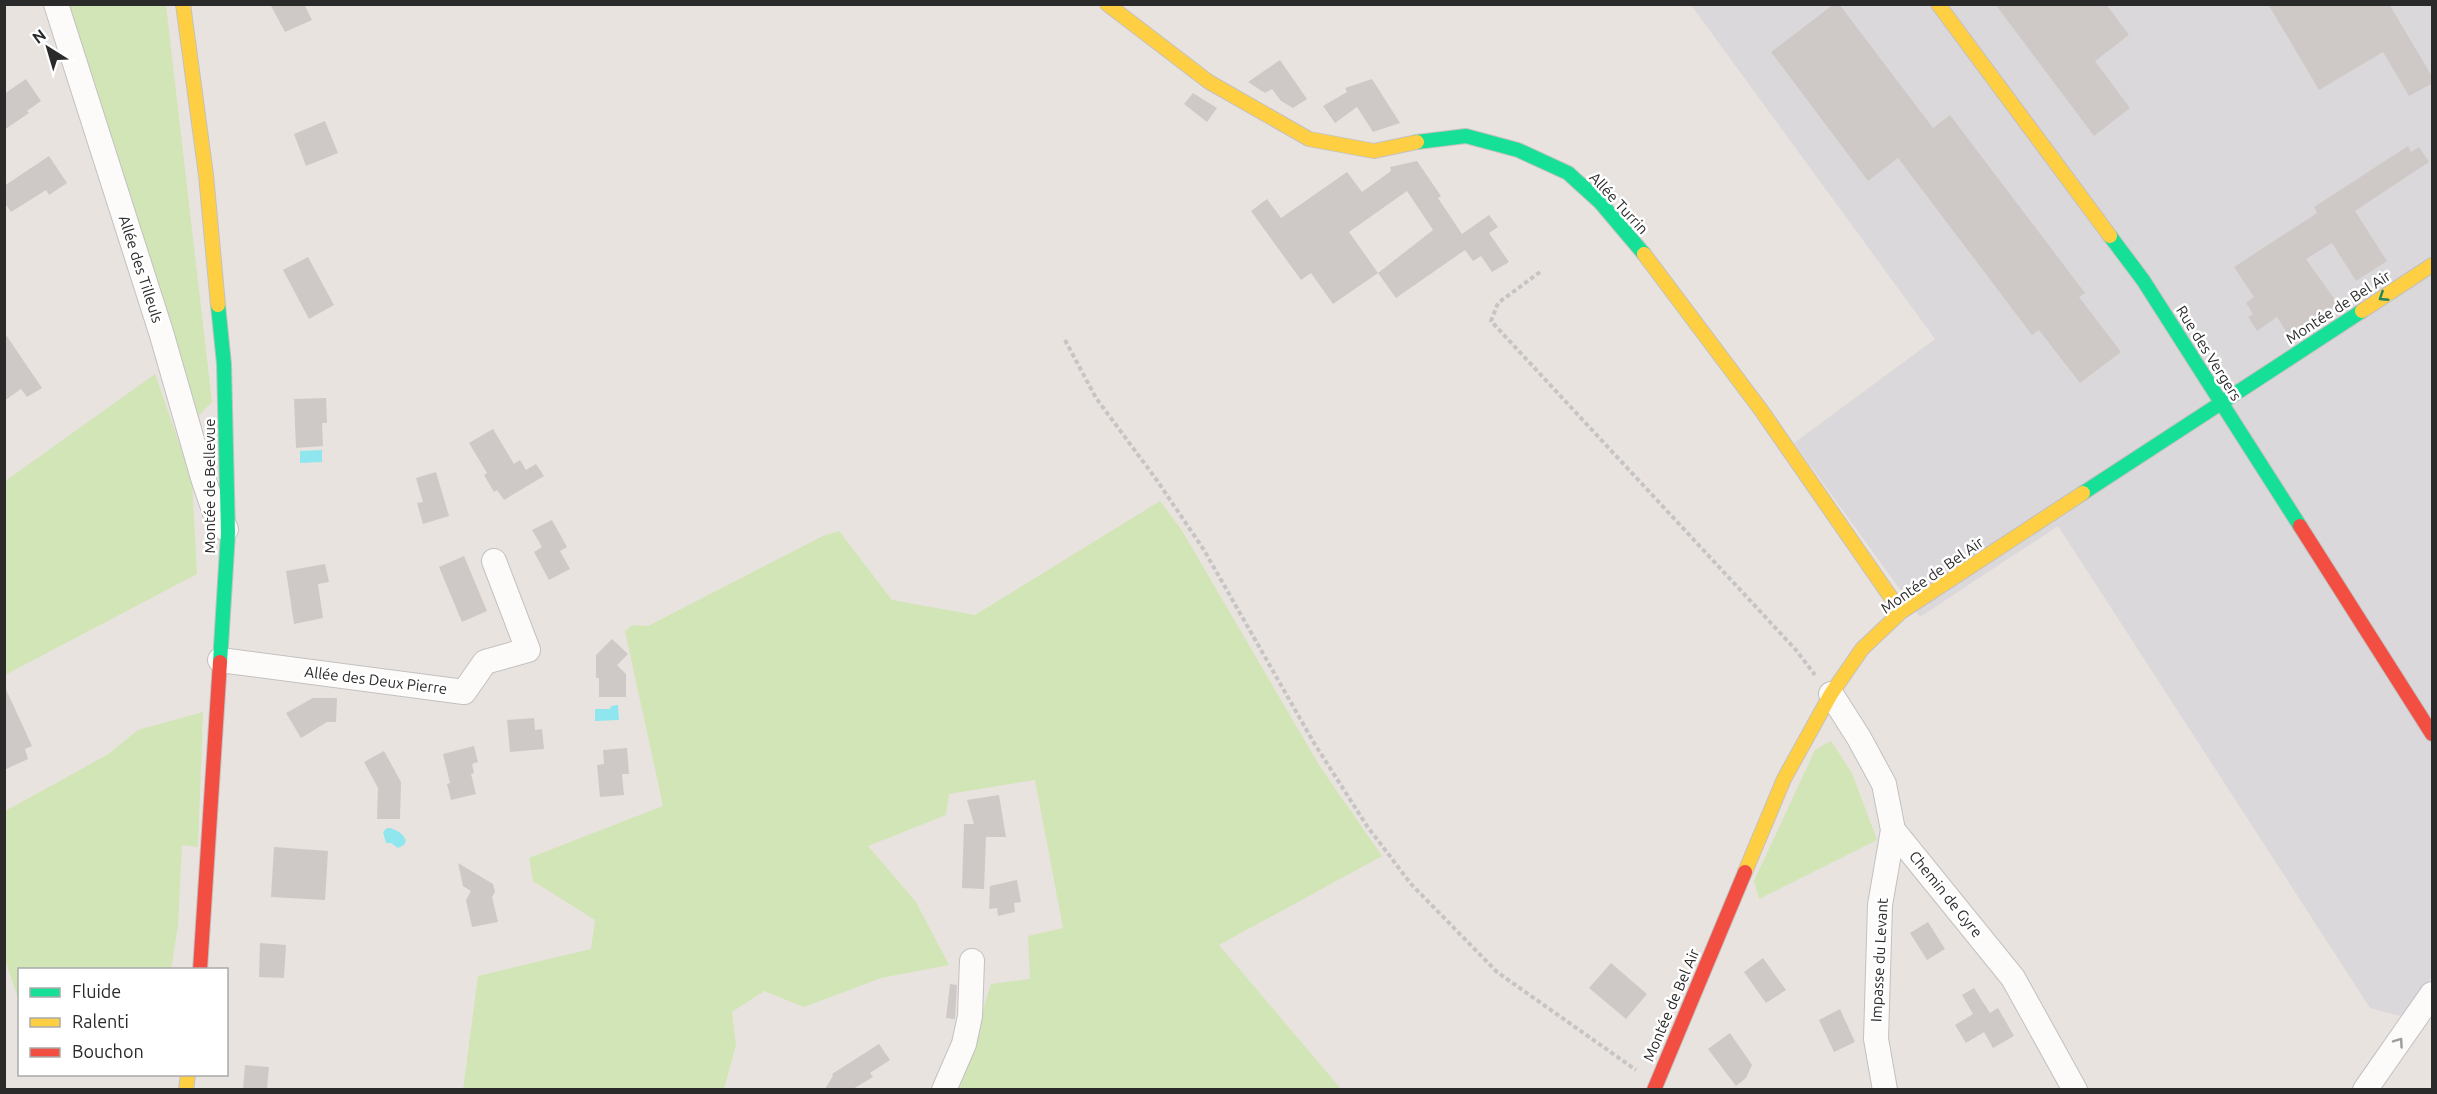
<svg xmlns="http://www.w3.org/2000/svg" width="2437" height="1094" viewBox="0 0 2437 1094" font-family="Ubuntu,sans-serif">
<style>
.industrial{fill:#dbd8db}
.green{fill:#d2e5b6}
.water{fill:#8fe6ee}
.building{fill:#cec9c6;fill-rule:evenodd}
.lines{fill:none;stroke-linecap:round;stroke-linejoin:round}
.street-casing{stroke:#c2c1c1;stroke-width:26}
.fast-casing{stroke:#c2c1c1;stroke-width:16}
.slow-casing{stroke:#c2c1c1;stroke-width:16}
.jam-casing{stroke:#c2c1c1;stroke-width:16}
.path{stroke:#c6c5c5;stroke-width:4;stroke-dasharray:4.5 3;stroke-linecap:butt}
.street{stroke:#fcfbfa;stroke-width:24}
.fast{stroke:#16e098;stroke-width:14}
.slow{stroke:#ffcf43;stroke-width:14}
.jam{stroke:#f24e42;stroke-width:14}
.oneway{stroke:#208561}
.oneway2{stroke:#9e9d9c}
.labels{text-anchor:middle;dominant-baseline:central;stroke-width:5;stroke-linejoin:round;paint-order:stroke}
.street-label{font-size:15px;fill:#2a2a2a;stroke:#fff}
</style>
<rect width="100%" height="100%" fill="#e9e3df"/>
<path class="industrial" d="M 1691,5 L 2432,5 L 2432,976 L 2404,1017 L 2370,1008 L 2058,526 L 1920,617 L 1794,443 L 1935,339 Z"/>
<path class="green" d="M 70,4 L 166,5 L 212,402 L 198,416 L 66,6 Z
M 155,374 L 192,480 L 197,574 L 5,675 L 4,482 Z
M 1160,501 L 1181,529 L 1319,765 L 1382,856 L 1219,945 L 1341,1089 L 958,1089 L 991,984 L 1030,979 L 1028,936 L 1063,928 L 1035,780 L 949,794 L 946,815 L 868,846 L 916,902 L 949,965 L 881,978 L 804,1007 L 764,991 L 732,1012 L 736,1045 L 724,1089 L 463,1090 L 478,976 L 591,949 L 595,920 L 533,881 L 529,858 L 663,806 L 625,631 L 633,625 L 648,626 L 823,536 L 839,531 L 892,600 L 975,615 Z
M 203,712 L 198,847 L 182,845 L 178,926 L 171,969 L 20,970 L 19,1001 L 5,960 L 5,811 L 107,755 L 138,730 Z
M 1831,741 L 1852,773 L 1877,840 L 1759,899 L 1754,881 L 1815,750 Z"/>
<path class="water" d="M 322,450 L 322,462 L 300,463 L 300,451 Z
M 618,705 L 619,720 L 595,721 L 595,709 L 610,709 L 611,706 Z
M 387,828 C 393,827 405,834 406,841 L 404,845 L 398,848 L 391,843 L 386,843 L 383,832 Z"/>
<path class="building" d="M 270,4 L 304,4 L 312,20 L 285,32 Z
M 1834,4 L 1839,4 L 1933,128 L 1950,115 L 2085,293 L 2079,297 L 2121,352 L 2080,383 L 2039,330 L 2032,335 L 1898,158 L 1868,181 L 1771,52 Z
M 1995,4 L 2106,4 L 2129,35 L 2095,61 L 2130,108 L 2094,136 Z
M 2268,4 L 2389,4 L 2433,78 L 2433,83 L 2409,96 L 2383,52 L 2319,90 Z
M 1280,60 L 1307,99 L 1293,108 L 1281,101 L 1272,89 L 1265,93 L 1248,82 Z
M 26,79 L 41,101 L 27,111 L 29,113 L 4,130 L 4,94 Z
M 1372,79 L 1400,123 L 1373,132 L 1357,107 L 1335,123 L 1323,106 L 1347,92 L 1345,88 Z
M 1193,93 L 1217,108 L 1207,122 L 1184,104 Z
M 325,121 L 338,153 L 306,166 L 294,134 Z
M 2408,146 L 2411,152 L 2419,147 L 2429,162 L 2355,211 L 2387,261 L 2356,281 L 2332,243 L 2306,259 L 2338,304 L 2289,336 L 2277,317 L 2257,331 L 2248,317 L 2253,314 L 2246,303 L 2254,297 L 2234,267 L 2317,213 L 2314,207 Z
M 49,156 L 67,183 L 49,195 L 46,190 L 11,212 L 4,202 L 4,186 Z
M 1417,161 L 1441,196 L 1438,198 L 1462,234 L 1489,215 L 1498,227 L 1489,233 L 1509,262 L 1492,272 L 1481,256 L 1473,261 L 1465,250 L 1396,298 L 1378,273 L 1333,304 L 1311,273 L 1301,280 L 1251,211 L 1267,199 L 1281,218 L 1347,172 L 1362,192 L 1391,171 L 1390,167 ZM 1407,191 L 1433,230 L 1378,273 L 1349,232 Z
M 308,257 L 334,305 L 309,319 L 283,270 Z
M 4,332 L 42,388 L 27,397 L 21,389 L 4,401 Z
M 326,398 L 327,423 L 322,423 L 323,446 L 296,448 L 294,399 Z
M 493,429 L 514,464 L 520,460 L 526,470 L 536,464 L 544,476 L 504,500 L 497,490 L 494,492 L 484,475 L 487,473 L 469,443 Z
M 436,472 L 449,516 L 423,524 L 417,503 L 423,502 L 416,478 Z
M 552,520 L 567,547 L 560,551 L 570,569 L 549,580 L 534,552 L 542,547 L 532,530 Z
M 464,556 L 487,611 L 462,622 L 439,567 Z
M 325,564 L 329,582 L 318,584 L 323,618 L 294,624 L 286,571 Z
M 612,639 L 628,654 L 617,665 L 626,674 L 626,697 L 599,697 L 599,678 L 596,678 L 596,655 Z
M 4,685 L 32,746 L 25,749 L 28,759 L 4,770 Z
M 313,698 L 337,698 L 336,722 L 327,722 L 301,738 L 286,713 Z
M 534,718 L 535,730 L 542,729 L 544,749 L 510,752 L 507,720 Z
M 474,746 L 478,762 L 472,764 L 474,773 L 471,774 L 476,794 L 451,800 L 447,784 L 450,783 L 443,754 Z
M 627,748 L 629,774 L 622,774 L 624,795 L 600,797 L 597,765 L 604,764 L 603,750 Z
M 384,751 L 401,782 L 400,819 L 377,819 L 378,788 L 364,762 Z
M 999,795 L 1006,837 L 986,837 L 984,889 L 962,888 L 964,824 L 974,824 L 967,800 Z
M 274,847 L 328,851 L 325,900 L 271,897 Z
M 458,863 L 493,884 L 495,892 L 492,897 L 498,922 L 472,927 L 466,900 L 471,891 L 463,886 Z
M 1017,880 L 1021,902 L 1014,903 L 1015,912 L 998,916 L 997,908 L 989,909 L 990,886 Z
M 1928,922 L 1945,949 L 1927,960 L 1910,933 Z
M 260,943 L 286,945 L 284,978 L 259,977 Z
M 1763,958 L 1786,990 L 1766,1003 L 1744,972 Z
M 1611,963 L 1647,994 L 1626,1019 L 1589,988 Z
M 950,984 L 957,985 L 955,1019 L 946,1018 Z
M 1974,988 L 1990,1013 L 1998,1008 L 2014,1036 L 1993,1048 L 1984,1032 L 1966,1043 L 1955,1025 L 1973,1014 L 1962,995 Z
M 1840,1009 L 1855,1042 L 1834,1052 L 1819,1020 Z
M 1730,1033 L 1752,1065 L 1746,1078 L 1736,1086 L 1708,1049 Z
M 879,1044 L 890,1060 L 870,1073 L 873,1077 L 853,1089 L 825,1089 L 833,1076 L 832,1074 Z
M 245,1065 L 269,1067 L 267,1089 L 243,1089 Z"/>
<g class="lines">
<defs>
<path id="street" d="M 56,4 L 161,332 L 203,478 L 215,513 L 226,529
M 220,660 L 464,692 L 485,662 L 528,650 L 494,561
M 1831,694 L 1859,738 L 1884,784 L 1893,830 L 2013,978 L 2075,1090
M 944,1090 L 964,1044 L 970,1016 L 972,961
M 1885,1090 L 1876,1039 L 1880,905 L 1893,830
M 2365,1090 L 2432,994"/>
<path id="fast" d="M 1417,142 L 1466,136 L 1518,150 L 1568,173 L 1600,202 L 1644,254
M 2110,236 L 2143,280 L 2300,526
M 218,305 L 224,364 L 228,533 L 220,662
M 2083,493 L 2362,311"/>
<path id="slow" d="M 183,4 L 206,175 L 218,305
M 1107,4 L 1209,82 L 1309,139 L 1374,151 L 1417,142
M 1938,4 L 2110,236
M 1644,254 L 1761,410 L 1901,612
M 2362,311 L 2432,265
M 1745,872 L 1784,779 L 1831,694 L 1862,649 L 1901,612 L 2083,493
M 186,1090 L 188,1074"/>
<path id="jam" d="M 2300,526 L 2432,734
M 200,970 L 220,662
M 1654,1090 L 1745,872"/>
</defs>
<use href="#street" class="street-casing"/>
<use href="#fast" class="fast-casing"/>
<use href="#slow" class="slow-casing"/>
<use href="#jam" class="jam-casing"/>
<path class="path" d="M 1540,272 L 1498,303 L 1491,321 L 1796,650 L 1815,675
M 1065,340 L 1096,398 L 1156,479 L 1204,550 L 1314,743 L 1367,826 L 1411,884 L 1497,972 L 1636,1070"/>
<use href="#street" class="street"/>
<use href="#fast" class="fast"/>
<use href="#slow" class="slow"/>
<use href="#jam" class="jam"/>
</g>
<defs><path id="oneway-chevron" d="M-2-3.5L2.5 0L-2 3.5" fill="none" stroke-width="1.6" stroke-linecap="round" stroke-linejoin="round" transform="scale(1.5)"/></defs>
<use class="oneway" href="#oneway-chevron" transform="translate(2383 297) rotate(147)"/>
<use class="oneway2" href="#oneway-chevron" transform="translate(2399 1042) rotate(-55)"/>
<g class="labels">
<g class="street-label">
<text transform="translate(1619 203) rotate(47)">Allée Turrin</text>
<text transform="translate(141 269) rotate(72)">Allée des Tilleuls</text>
<text transform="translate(2338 307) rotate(-33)">Montée de Bel Air</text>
<text transform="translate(2209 353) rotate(58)">Rue des Vergers</text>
<text transform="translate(209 486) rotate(-90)">Montée de Bellevue</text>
<text transform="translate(1932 575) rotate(-35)">Montée de Bel Air</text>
<text transform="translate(376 680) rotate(7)">Allée des Deux Pierre</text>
<text transform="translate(1946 894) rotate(51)">Chemin de Gyre</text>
<text transform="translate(1879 960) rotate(-87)">Impasse du Levant</text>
<text transform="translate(1671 1005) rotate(-67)">Montée de Bel Air</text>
</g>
</g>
<rect width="2437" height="1094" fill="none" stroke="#2a2a2a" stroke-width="12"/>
<rect x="18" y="968" width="210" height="108" fill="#ffffff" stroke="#aaaaaa" stroke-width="1.5"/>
<rect x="30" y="988" width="30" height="9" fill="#16e098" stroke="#aaaaaa" stroke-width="1.5"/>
<text x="72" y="998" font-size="18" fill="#2a2a2a">Fluide</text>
<rect x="30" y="1018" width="30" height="9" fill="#ffcf43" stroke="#aaaaaa" stroke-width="1.5"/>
<text x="72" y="1028" font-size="18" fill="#2a2a2a">Ralenti</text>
<rect x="30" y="1048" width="30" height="9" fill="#f24e42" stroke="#aaaaaa" stroke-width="1.5"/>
<text x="72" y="1058" font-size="18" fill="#2a2a2a">Bouchon</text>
<g transform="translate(48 48) rotate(323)" stroke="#ffffff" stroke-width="4.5" paint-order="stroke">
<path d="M0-4.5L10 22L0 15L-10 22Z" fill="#2a2a2a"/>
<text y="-9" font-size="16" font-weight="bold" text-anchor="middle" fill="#2a2a2a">N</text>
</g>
</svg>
